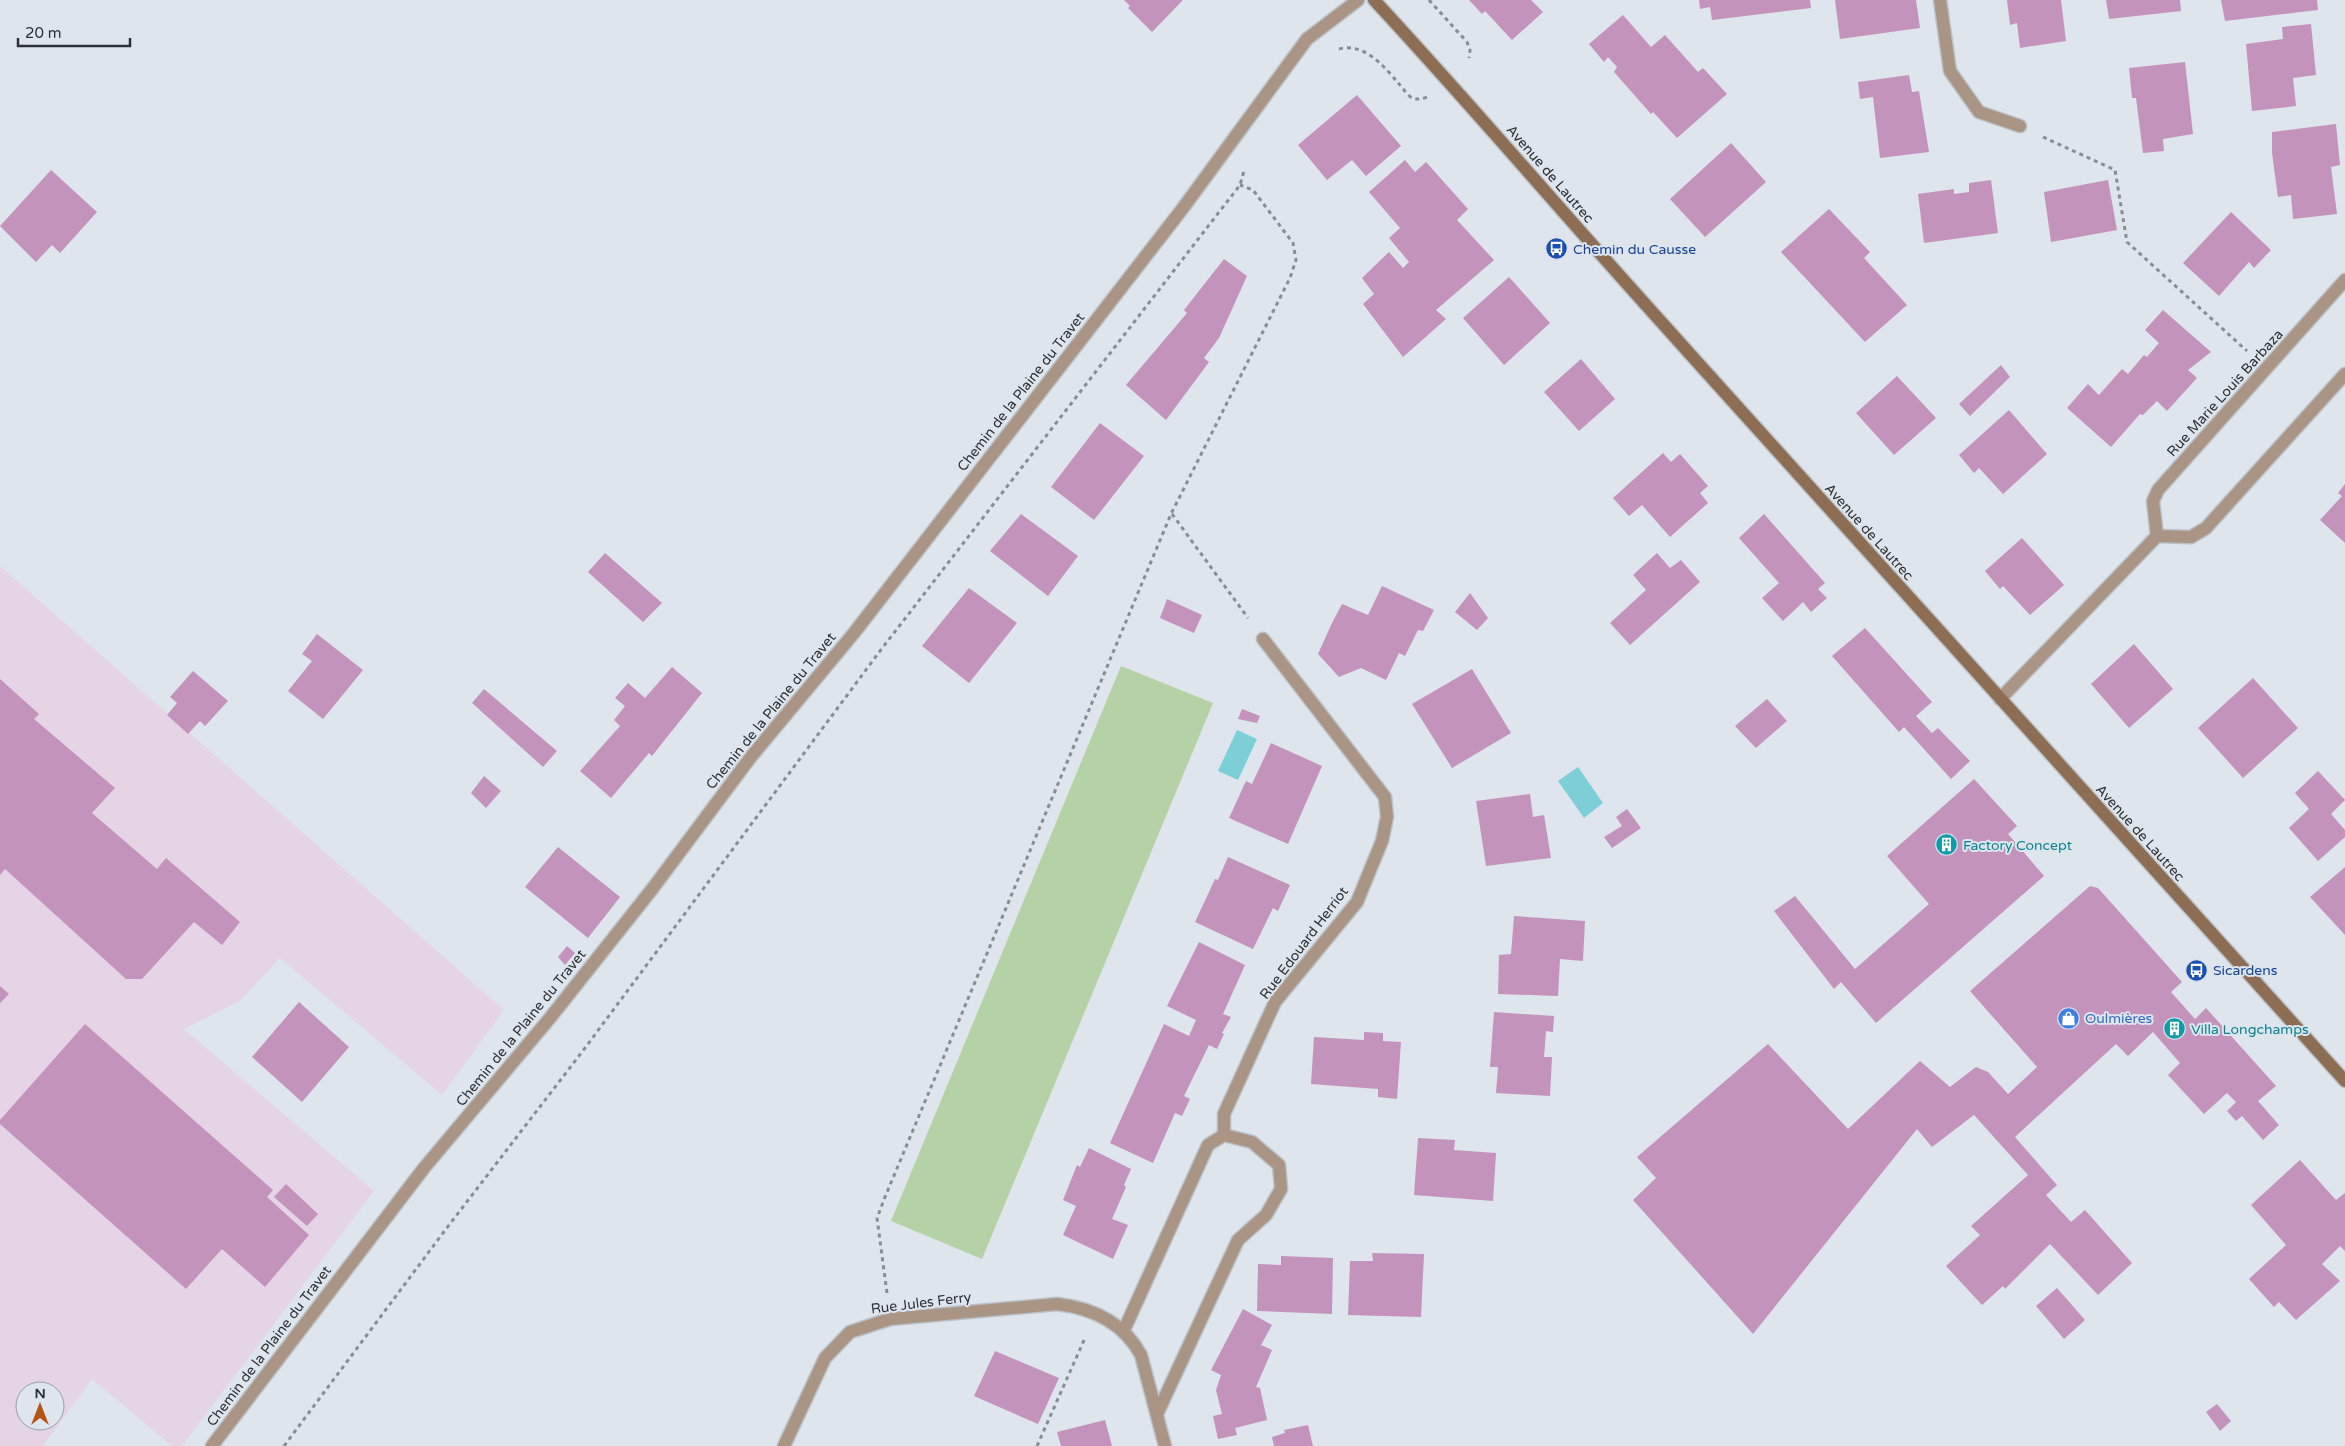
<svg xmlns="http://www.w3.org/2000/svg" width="2345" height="1446" viewBox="0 0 2345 1446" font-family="'Varela Round',sans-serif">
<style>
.industrial{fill:#e5d4e5;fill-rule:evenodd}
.green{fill:#b5d1a6}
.water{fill:#7dcfd7}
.building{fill:#c493bb}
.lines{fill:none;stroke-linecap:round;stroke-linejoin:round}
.minor-casing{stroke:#bbc1c8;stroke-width:15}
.secondary-casing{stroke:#bbc1c8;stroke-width:15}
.path{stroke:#888d93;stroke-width:3;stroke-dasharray:4 4;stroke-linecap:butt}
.minor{stroke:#aa9483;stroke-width:12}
.secondary{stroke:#8d6e54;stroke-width:12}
.labels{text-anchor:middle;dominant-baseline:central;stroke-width:4;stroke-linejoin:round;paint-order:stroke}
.street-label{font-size:14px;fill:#2e3134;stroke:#dee5ed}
.transit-label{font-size:14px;fill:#164399;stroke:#dee5ed;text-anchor:start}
.culture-label{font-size:14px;fill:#0d838f;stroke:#dee5ed;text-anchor:start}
.shop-label{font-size:14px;fill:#366cbe;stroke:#dee5ed;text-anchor:start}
</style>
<rect width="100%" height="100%" fill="#dee5ed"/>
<path class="industrial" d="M 0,566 L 504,1010 L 442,1095 L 280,958 L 240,1001 L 184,1029 L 374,1191 L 182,1446 L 172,1446 L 92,1379 L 43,1446 L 0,1446 ZM 25,1391 L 55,1391 L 55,1421 L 25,1421 Z"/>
<path class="green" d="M 1121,666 L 1213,703 L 982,1259 L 891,1221 Z"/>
<path class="water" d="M 1237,730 L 1257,739 L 1238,780 L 1218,771 Z
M 1578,767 L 1603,803 L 1584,818 L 1558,781 Z"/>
<path class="building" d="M 1124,0 L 1183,0 L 1152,32 L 1128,8 L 1130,6 Z
M 1469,0 L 1531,0 L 1543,12 L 1512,40 L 1485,11 L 1482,14 Z
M 1699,0 L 1810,0 L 1811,8 L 1712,20 L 1710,7 L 1700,9 Z
M 1835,0 L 1916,0 L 1920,28 L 1840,39 Z
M 2007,0 L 2061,0 L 2066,41 L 2020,48 L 2017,23 L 2010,25 Z
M 2106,0 L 2180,0 L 2181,11 L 2109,19 Z
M 2221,0 L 2317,0 L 2318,10 L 2225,21 Z
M 1623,15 L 1651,47 L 1665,35 L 1698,72 L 1703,68 L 1727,94 L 1677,138 L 1653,112 L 1651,114 L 1614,72 L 1617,67 L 1608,57 L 1604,62 L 1589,44 Z
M 2311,24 L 2316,75 L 2293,78 L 2296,106 L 2252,111 L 2246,44 L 2283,39 L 2282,27 Z
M 2185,62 L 2193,134 L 2163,139 L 2164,151 L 2143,153 L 2136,98 L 2132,98 L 2129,68 Z
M 1909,75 L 1912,92 L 1919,91 L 1929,152 L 1880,158 L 1873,97 L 1860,99 L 1858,82 Z
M 1357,95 L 1401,146 L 1366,176 L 1352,160 L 1327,180 L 1298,145 Z
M 2336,124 L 2340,165 L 2331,167 L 2337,214 L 2293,219 L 2291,195 L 2278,197 L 2272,153 L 2272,132 Z
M 1731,143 L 1766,182 L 1705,237 L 1670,199 Z
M 1405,160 L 1415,172 L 1426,162 L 1468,209 L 1457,220 L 1494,260 L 1436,310 L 1446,319 L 1403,357 L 1363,304 L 1374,294 L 1362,278 L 1389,252 L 1403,268 L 1409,262 L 1389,238 L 1400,228 L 1369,192 Z
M 51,170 L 97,212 L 60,253 L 52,245 L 36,262 L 0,226 Z
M 1991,180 L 1998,233 L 1924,243 L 1918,194 L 1954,189 L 1954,194 L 1969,192 L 1969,183 Z
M 2108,180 L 2117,230 L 2051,242 L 2044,192 Z
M 1829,209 L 1870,252 L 1864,258 L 1907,305 L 1865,342 L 1781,252 Z
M 2231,212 L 2271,250 L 2254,268 L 2249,262 L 2219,296 L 2183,263 Z
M 1224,259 L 1247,276 L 1219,338 L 1204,358 L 1209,362 L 1166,420 L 1126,385 L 1187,313 L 1184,310 Z
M 1509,277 L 1550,323 L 1504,365 L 1463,318 Z
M 2163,310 L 2211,352 L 2188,370 L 2197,378 L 2167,411 L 2157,401 L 2143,415 L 2140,414 L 2111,447 L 2067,408 L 2088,384 L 2099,395 L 2122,369 L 2128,374 L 2144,355 L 2147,357 L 2159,343 L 2145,330 Z
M 1581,359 L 1615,399 L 1579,431 L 1544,392 Z
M 2001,365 L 2010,377 L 1970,416 L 1959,404 Z
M 1897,376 L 1936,418 L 1894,455 L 1856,413 Z
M 2009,410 L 2047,454 L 2003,494 L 1979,468 L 1974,473 L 1959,455 Z
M 1100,423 L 1144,456 L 1094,520 L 1051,487 Z
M 1663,453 L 1671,462 L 1680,454 L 1708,486 L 1700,493 L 1708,503 L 1670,537 L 1642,505 L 1629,516 L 1613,498 Z
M 2345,484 L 2345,543 L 2320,520 L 2342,496 L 2338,493 Z
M 1021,514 L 1078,556 L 1048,596 L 990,551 Z
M 1764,514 L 1825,583 L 1818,589 L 1827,598 L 1811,612 L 1803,602 L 1783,621 L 1762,598 L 1779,583 L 1739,538 Z
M 2022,538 L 2064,585 L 2030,615 L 2003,586 L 2000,589 L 1985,571 Z
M 605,553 L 662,603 L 643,622 L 588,572 Z
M 1657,553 L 1670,568 L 1681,560 L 1700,582 L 1630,645 L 1610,623 L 1646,590 L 1633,575 Z
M 1382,586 L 1434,610 L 1423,631 L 1418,630 L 1405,656 L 1399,653 L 1386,680 L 1361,668 L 1339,677 L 1318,654 L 1332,623 L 1342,604 L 1368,615 Z
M 969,588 L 1017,623 L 969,683 L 922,646 Z
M 1470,593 L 1488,618 L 1477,630 L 1455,612 Z
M 1167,599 L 1202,615 L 1194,633 L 1160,618 Z
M 1865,628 L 1932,702 L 1916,716 L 1932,733 L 1938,728 L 1970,761 L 1951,779 L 1904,727 L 1899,732 L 1832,656 Z
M 317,634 L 363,670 L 323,719 L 288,691 L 312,661 L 302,654 Z
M 2134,644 L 2173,689 L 2129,728 L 2091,684 Z
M 672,667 L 702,693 L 652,756 L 649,753 L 611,798 L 580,771 L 620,726 L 614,720 L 625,706 L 615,698 L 628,683 L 645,698 Z
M 1472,669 L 1511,733 L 1452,768 L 1412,704 Z
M 193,671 L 228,701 L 205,726 L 200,721 L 188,734 L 167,715 L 177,703 L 170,697 Z
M 2253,678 L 2298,728 L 2243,778 L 2198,728 Z
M 0,679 L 39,714 L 34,719 L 115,788 L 92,813 L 157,869 L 166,858 L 240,922 L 222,945 L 194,922 L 142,979 L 126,979 L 5,869 L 0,875 Z
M 484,689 L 557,751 L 543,767 L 472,703 Z
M 1767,699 L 1787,721 L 1756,748 L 1735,726 Z
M 1242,709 L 1260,716 L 1257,723 L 1238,719 Z
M 1271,743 L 1322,766 L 1288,844 L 1229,818 L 1246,781 L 1252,784 Z
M 2318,771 L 2345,800 L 2331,814 L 2345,830 L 2345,837 L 2318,861 L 2289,828 L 2309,809 L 2295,793 Z
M 484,776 L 501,791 L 486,808 L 471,793 Z
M 1974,779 L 2017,826 L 2008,834 L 2044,876 L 1876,1023 L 1841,982 L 1834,989 L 1774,911 L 1795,896 L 1855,969 L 1929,904 L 1887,856 Z
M 1530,794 L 1533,817 L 1544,815 L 1551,858 L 1486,866 L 1476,801 Z
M 1627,809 L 1641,828 L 1612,848 L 1604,837 L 1622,826 L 1616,817 Z
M 558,847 L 620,897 L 588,938 L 525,887 Z
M 1228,857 L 1290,885 L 1278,911 L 1273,908 L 1253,949 L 1195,922 L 1215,879 L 1218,880 Z
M 2345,867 L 2345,935 L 2310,897 Z
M 2090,886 L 2098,888 L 2182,982 L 2171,992 L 2195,1019 L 2206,1008 L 2276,1086 L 2258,1101 L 2279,1125 L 2263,1140 L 2242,1116 L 2236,1121 L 2227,1111 L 2236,1102 L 2227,1093 L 2204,1114 L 2168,1075 L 2180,1063 L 2153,1032 L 2128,1056 L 2116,1044 L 2015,1137 L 2057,1185 L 2046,1195 L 2071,1222 L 2085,1210 L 2132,1263 L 2098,1295 L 2050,1244 L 2005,1289 L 2003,1286 L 1982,1305 L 1946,1266 L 1980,1235 L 1971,1226 L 2028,1175 L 1974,1115 L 1932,1147 L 1917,1129 L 1753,1334 L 1633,1200 L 1656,1178 L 1637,1157 L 1768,1044 L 1848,1129 L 1920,1061 L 1950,1087 L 1976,1067 L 1988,1072 L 2008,1094 L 2037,1067 L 1970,991 Z
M 1514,916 L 1585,921 L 1583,961 L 1560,959 L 1558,996 L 1498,994 L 1499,955 L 1511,954 Z
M 1199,942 L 1245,965 L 1223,1014 L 1231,1017 L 1222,1033 L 1224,1034 L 1217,1049 L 1209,1045 L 1184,1096 L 1190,1099 L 1182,1116 L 1175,1113 L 1153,1163 L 1110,1143 L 1164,1024 L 1189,1036 L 1196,1020 L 1167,1006 Z
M 567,946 L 575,953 L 565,965 L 558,957 Z
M 0,986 L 9,994 L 0,1003 Z
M 299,1002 L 349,1047 L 302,1102 L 252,1057 Z
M 1494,1012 L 1554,1016 L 1553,1032 L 1546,1031 L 1544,1057 L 1552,1057 L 1550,1096 L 1496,1093 L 1498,1067 L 1490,1067 Z
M 85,1024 L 273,1190 L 267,1197 L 309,1235 L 265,1287 L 222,1249 L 186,1289 L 0,1124 L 0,1120 Z
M 1364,1032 L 1383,1033 L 1383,1041 L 1401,1042 L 1397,1099 L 1378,1097 L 1378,1089 L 1311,1084 L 1314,1037 L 1364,1040 Z
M 1418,1138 L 1455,1140 L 1454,1150 L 1496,1153 L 1493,1201 L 1414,1195 Z
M 1089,1148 L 1131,1169 L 1124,1185 L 1126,1187 L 1112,1219 L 1128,1225 L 1113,1259 L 1063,1235 L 1076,1206 L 1063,1200 L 1077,1165 L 1080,1167 Z
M 2300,1160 L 2336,1200 L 2345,1193 L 2345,1251 L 2340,1246 L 2322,1264 L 2340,1281 L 2296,1320 L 2279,1302 L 2274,1307 L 2249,1279 L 2286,1245 L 2251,1205 Z
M 286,1184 L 318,1214 L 307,1226 L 274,1197 Z
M 1372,1253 L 1424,1254 L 1421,1317 L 1348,1315 L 1350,1261 L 1373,1261 Z
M 1281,1256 L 1333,1258 L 1332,1314 L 1257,1311 L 1258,1264 L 1281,1265 Z
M 2057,1288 L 2085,1320 L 2064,1339 L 2036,1306 Z
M 1243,1309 L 1272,1325 L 1261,1345 L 1272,1350 L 1256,1387 L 1260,1388 L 1267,1420 L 1235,1428 L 1237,1435 L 1218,1439 L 1213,1416 L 1222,1414 L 1216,1390 L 1221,1375 L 1211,1370 Z
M 995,1351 L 1059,1378 L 1038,1424 L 974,1396 Z
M 2217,1404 L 2231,1421 L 2220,1431 L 2206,1412 Z
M 1105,1420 L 1112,1446 L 1061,1446 L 1057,1432 Z
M 1308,1425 L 1313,1446 L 1274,1446 L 1272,1437 L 1285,1433 L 1284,1430 Z"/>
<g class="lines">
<defs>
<path id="minor" d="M 1940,0 L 1950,71 L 1979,112 L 2020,126
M 2345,280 L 2158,490 L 2153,501 L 2157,536 L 2191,537 L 2206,528 L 2345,374
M 2000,699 L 2157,536
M 1124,1330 L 1208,1145 L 1224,1135 L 1224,1114 L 1275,1002 L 1357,902 L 1382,841 L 1387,817 L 1385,797 L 1263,639
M 1157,1414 L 1238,1240 L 1266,1215 L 1281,1189 L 1279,1165 L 1252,1142 L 1224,1135
M 212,1446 L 424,1168 L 550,1018 L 653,888 L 750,758 L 854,633 L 984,465 L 1183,208 L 1307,39 L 1358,0
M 784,1446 L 825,1358 L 850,1332 L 890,1319 L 1057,1304 C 1093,1308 1123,1322 1141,1355 L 1165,1446"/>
<path id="secondary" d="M 1374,0 C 1467,100 1555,204 1646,305 C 1879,564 2111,824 2345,1081"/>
</defs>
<use href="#minor" class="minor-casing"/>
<use href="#secondary" class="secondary-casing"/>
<path class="path" d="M 1429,0 L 1467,42 L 1470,50 L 1469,58
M 1339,49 C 1364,42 1385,67 1399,84 C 1403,88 1407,95 1412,98 C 1418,100 1422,99 1427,97
M 2043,137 L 2115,170 L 2127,242 L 2247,351
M 1172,514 L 1248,618
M 887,1293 L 877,1218 L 885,1197 L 1171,514 L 1290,278 L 1296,260 L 1293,243 L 1253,190 L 1240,185
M 284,1446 L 446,1229 L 582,1052 L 880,651 L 1240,185 L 1244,171
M 1037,1446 L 1085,1338"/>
<use href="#minor" class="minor"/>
<use href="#secondary" class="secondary"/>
</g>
<defs>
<symbol id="bus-disc" viewBox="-11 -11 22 22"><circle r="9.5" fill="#1a4fb4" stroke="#dee5ed"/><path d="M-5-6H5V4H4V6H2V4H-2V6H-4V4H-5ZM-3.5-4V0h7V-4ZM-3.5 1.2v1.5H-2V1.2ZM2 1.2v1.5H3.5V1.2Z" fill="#fff"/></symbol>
<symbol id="building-disc" viewBox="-11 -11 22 22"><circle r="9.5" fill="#0f9aa8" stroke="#dee5ed"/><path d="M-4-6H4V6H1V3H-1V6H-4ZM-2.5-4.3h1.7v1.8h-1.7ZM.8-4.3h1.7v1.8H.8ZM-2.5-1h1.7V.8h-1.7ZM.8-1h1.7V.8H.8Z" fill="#fff"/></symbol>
<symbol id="shop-disc" viewBox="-11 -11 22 22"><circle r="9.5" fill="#3f7fe0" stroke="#dee5ed"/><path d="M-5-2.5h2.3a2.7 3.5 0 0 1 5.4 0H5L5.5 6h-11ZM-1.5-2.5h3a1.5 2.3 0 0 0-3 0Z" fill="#fff"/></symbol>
</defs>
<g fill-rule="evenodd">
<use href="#bus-disc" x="1544" y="236" width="25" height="25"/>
<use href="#building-disc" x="1934" y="832" width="25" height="25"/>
<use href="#bus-disc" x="2184" y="958" width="25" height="25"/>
<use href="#shop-disc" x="2056" y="1006" width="25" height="25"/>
<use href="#building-disc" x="2162" y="1016" width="25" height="25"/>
</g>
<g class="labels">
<g class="street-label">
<text transform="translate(1550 174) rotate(49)">Avenue de Lautrec</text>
<text transform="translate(1021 392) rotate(-52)">Chemin de la Plaine du Travet</text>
<text transform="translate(2225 393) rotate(-48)">Rue Marie Louis Barbaza</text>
<text transform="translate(1869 532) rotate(48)">Avenue de Lautrec</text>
<text transform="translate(771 711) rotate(-51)">Chemin de la Plaine du Travet</text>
<text transform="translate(2140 833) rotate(48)">Avenue de Lautrec</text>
<text transform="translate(1304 943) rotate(-53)">Rue Edouard Herriot</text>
<text transform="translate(521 1028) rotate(-51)">Chemin de la Plaine du Travet</text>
<text transform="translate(921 1303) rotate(-7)">Rue Jules Ferry</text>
<text transform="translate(269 1346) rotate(-53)">Chemin de la Plaine du Travet</text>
</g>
<g class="transit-label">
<text x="1573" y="249">Chemin du Causse</text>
<text x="2213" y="970">Sicardens</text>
</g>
<g class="culture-label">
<text x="1963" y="845">Factory Concept</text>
<text x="2191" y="1029">Villa Longchamps</text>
</g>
<g class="shop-label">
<text x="2085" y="1018">Oulmières</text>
</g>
</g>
<g transform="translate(40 1406)"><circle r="24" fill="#dee5ed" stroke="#989da3"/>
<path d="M0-4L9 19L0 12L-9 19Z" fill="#b55317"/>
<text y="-8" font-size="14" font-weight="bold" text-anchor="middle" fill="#2e3134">N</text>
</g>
<path d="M18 38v8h112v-8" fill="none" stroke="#2e3134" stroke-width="2.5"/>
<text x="25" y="38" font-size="15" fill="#2e3134" stroke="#dee5ed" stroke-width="4" paint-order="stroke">20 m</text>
</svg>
